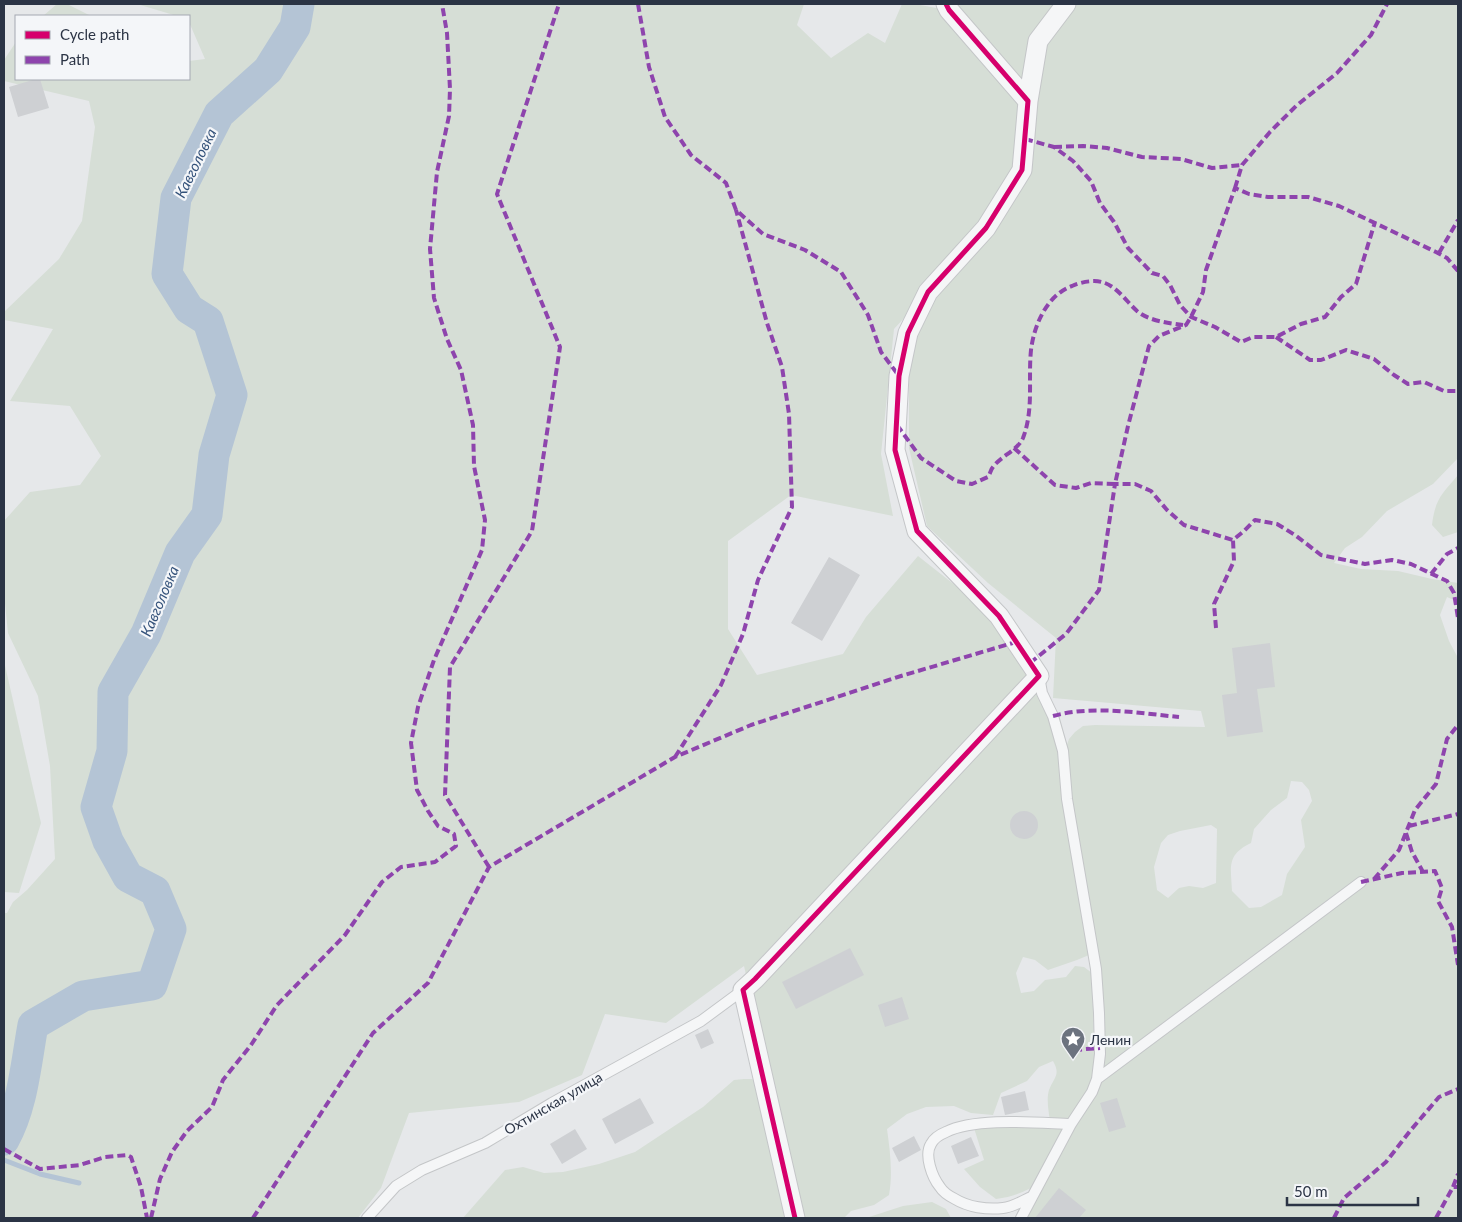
<svg xmlns="http://www.w3.org/2000/svg" width="1462" height="1222" viewBox="0 0 1462 1222" font-family="Lato,sans-serif">
<style>
.green{fill:#d6ded6;fill-rule:evenodd}
.lines{fill:none;stroke-linecap:round;stroke-linejoin:round}
.stream{stroke:#b4c4d5;stroke-width:5}
.river{stroke:#b4c4d5;stroke-width:31}
.building{fill:#ced0d3}
.lane-casing{stroke:#c4c6c8;stroke-width:12}
.street-casing{stroke:#c4c6c8;stroke-width:21}
.lane{stroke:#f5f6f7;stroke-width:10}
.street{stroke:#f5f6f7;stroke-width:19}
.quiet{stroke:#8e44ad;stroke-width:4;stroke-dasharray:8 4;stroke-linecap:butt}
.cycleway-casing{stroke:#f4f6f9;stroke-width:8}
.cycleway{stroke:#d6006c;stroke-width:5}
.labels{text-anchor:middle;dominant-baseline:central;stroke-width:4.5;stroke-linejoin:round;paint-order:stroke}
.poi-label{font-size:14px;fill:#2b3445;stroke:#f4f6f9;text-anchor:start}
.street-label{font-size:14px;fill:#2b3445;stroke:#f4f6f9}
.water-label{font-size:15px;font-style:italic;fill:#34527a;stroke:#f4f6f9}
</style>
<rect width="100%" height="100%" fill="#e6e8ea"/>
<path class="green" d="M 57,4 L 67,4 L 91,16 L 43,16 Z
M 137,4 L 804,4 L 797,25 L 831,58 L 868,33 L 885,43 L 902,4 L 915,4 L 947,10 L 1026,103 L 1024,151 L 1029,100 L 949,8 L 949,4 L 1458,4 L 1458,458 L 1433,484 L 1387,511 L 1362,537 L 1345,548 L 1334,563 L 1361,569 L 1398,571 L 1432,579 L 1458,583 L 1458,602 L 1447,597 L 1440,615 L 1449,641 L 1458,658 L 1458,1218 L 1025,1218 L 1044,1181 C 1028,1190 1015,1197 996,1199 L 980,1187 L 964,1169 L 984,1160 L 974,1128 L 1006,1125 L 1063,1128 L 1068,1133 L 1097,1089 C 1109,1052 1105,1015 1101,978 L 1069,799 L 1065,750 L 1069,739 L 1075,732 L 1083,726 L 1095,725 L 1205,727 L 1201,711 L 1053,698 L 1056,638 L 988,583 L 927,526 L 909,448 L 909,370 L 927,293 L 894,329 L 881,454 L 893,516 L 791,495 L 728,541 L 728,629 L 757,675 L 843,654 L 866,617 L 918,556 L 979,604 L 1036,675 L 1037,692 L 1049,717 L 1060,751 L 1064,800 L 1089,955 L 1077,960 L 1048,970 L 1035,960 L 1023,957 L 1016,973 L 1021,993 L 1034,991 L 1045,980 L 1066,977 L 1075,966 L 1084,967 L 1092,973 L 1095,1078 L 1092,1091 L 1071,1124 L 1050,1122 C 1049,1112 1046,1100 1049,1090 C 1054,1077 1061,1075 1053,1061 L 1039,1067 L 1027,1081 L 1001,1093 L 993,1115 L 971,1113 L 954,1106 L 926,1107 L 907,1114 L 887,1129 C 890,1151 893,1173 889,1195 L 874,1205 L 851,1211 L 844,1218 L 801,1218 L 744,966 L 666,1023 L 605,1014 L 582,1075 L 519,1102 L 409,1113 L 381,1188 L 358,1218 L 4,1218 L 4,913 L 7,913 L 13,902 L 27,890 L 55,859 L 50,766 L 38,696 L 8,633 L 4,594 L 4,521 L 30,492 L 80,485 L 101,456 L 70,406 L 10,401 L 53,329 L 4,320 L 4,312 L 59,259 L 82,221 L 95,127 L 89,101 L 4,81 L 4,60 L 16,42 L 16,79 L 189,79 L 189,61 L 205,59 L 189,22 L 189,16 L 177,16 ZM 1291,781 L 1302,782 L 1309,790 L 1312,801 L 1301,820 L 1305,847 L 1287,874 L 1282,895 L 1261,907 L 1249,908 L 1232,891 C 1231,867 1226,855 1251,843 L 1254,829 L 1271,810 L 1287,798 ZM 1211,825 L 1217,829 L 1216,883 L 1203,888 L 1189,886 L 1179,888 L 1168,898 L 1157,890 L 1154,867 L 1161,843 L 1168,835 L 1180,831 Z
M 1458,475 L 1458,532 L 1443,537 L 1432,525 C 1435,499 1442,494 1458,475 Z
M 4,661 L 41,823 L 19,893 L 4,892 Z
M 744,1079 L 752,1079 L 759,1084 L 791,1218 L 463,1218 L 505,1170 L 523,1167 L 544,1173 L 563,1172 L 599,1164 L 635,1152 L 703,1107 L 734,1080 Z
M 932,1202 L 946,1209 L 951,1218 L 866,1218 L 903,1206 Z"/>
<g class="lines">
<path class="stream" d="M 4,1160 L 40,1174 L 79,1183"/>
<path class="river" d="M 4,1140 C 23,1106 26,1063 33,1025 L 83,996 L 152,985 L 171,929 L 155,891 L 128,877 L 108,841 L 96,807 L 112,751 L 113,692 L 146,634 L 180,553 L 207,515 L 214,455 L 232,395 L 208,321 L 189,309 L 167,274 L 176,198 L 219,114 L 268,70 L 295,27 L 299,4"/>
</g>
<path class="building" d="M 36,79 L 40,79 L 49,108 L 18,117 L 9,87 Z
M 829,557 L 860,575 L 822,641 L 791,623 Z
M 1270,643 L 1275,687 L 1257,689 L 1263,732 L 1227,737 L 1222,695 L 1237,693 L 1232,648 Z
M1010 825a14 14 0 1 1 28 0a14 14 0 1 1-28 0Z
M 850,948 L 864,975 L 796,1009 L 782,982 Z
M 902,997 L 909,1019 L 885,1027 L 878,1005 Z
M 708,1029 L 714,1043 L 701,1049 L 695,1035 Z
M 1025,1091 L 1029,1110 L 1005,1115 L 1001,1097 Z
M 640,1098 L 654,1123 L 615,1144 L 602,1119 Z
M 1117,1098 L 1126,1127 L 1109,1132 L 1100,1103 Z
M 575,1129 L 587,1149 L 562,1164 L 550,1144 Z
M 914,1136 L 921,1150 L 899,1162 L 892,1148 Z
M 971,1137 L 979,1156 L 958,1164 L 951,1146 Z
M 1059,1188 L 1086,1210 L 1079,1218 L 1035,1218 Z"/>
<g class="lines">
<defs>
<path id="lane" d="M 1097,1079 L 1361,882
M 1031,1197 C 1022,1201 1013,1207 1003,1208 C 987,1210 968,1207 955,1199 C 949,1196 943,1192 940,1187 C 932,1177 924,1155 931,1144 C 934,1138 941,1134 946,1132 C 976,1117 1038,1123 1071,1124
M 367,1218 L 396,1186 L 422,1170 L 485,1143 L 552,1103 L 701,1021 L 743,990
M 1021,1218 L 1071,1124 L 1092,1092 L 1097,1079 L 1100,1054 L 1099,1013 L 1096,969 L 1067,799 L 1063,751 L 1053,716 L 1042,693 L 1039,676"/>
<path id="street" d="M 1028,101 L 1038,41 L 1066,4
M 795,1218 L 743,990 L 755,979 L 1039,676 L 999,616 L 917,531 L 895,450 L 899,376 L 908,333 L 928,292 L 986,228 L 1022,170 L 1028,101 L 949,10 L 946,4"/>
</defs>
<use href="#lane" class="lane-casing"/>
<use href="#street" class="street-casing"/>
<use href="#lane" class="lane"/>
<use href="#street" class="street"/>
<path class="quiet" d="M 638,4 L 649,67 L 665,117 L 691,155 L 726,183 L 736,210 L 763,234 L 805,250 L 841,272 L 868,315 L 881,352 L 899,376
M 1025,139 L 1054,147 L 1073,161 L 1091,181 L 1100,203 L 1114,222 L 1128,248 L 1152,273 L 1163,276 L 1170,285 L 1180,305 L 1191,317 L 1215,327 L 1241,342 L 1253,337 L 1276,337 L 1301,324 L 1325,317 L 1341,297 L 1356,284 L 1375,222
M 1054,147 L 1083,146 L 1107,148 L 1142,157 L 1181,159 L 1212,168 L 1242,165
M 1235,188 L 1242,165 L 1270,132 L 1296,106 L 1337,73 L 1371,35 L 1387,4
M 1439,253 L 1458,220
M 1276,337 L 1310,360 L 1321,360 L 1346,350 L 1374,359 L 1394,375 L 1408,384 L 1424,382 L 1444,391 L 1458,391
M 897,425 L 921,458 L 956,481 L 972,484 L 988,477 C 990,474 991,469 993,467 C 1001,456 1018,450 1023,438 C 1034,409 1028,380 1031,350 C 1034,325 1047,295 1072,286 C 1081,282 1095,279 1105,283 C 1118,288 1127,302 1137,311 C 1149,321 1168,323 1183,325
M 1014,448 L 1055,485 L 1076,488 L 1091,483 L 1115,484 L 1128,426 L 1149,346 L 1159,336 L 1186,325 L 1191,317 L 1203,292 L 1206,270 L 1235,188 L 1249,194 L 1268,197 L 1308,197 L 1339,206 L 1436,252 L 1447,258 L 1458,271
M 1431,574 L 1447,554 L 1458,548
M 1216,628 L 1214,604 L 1234,561 L 1233,540 L 1244,531 L 1255,520 L 1277,524 L 1295,535 L 1321,555 L 1365,564 L 1392,560 L 1411,564 L 1447,581 L 1454,593 L 1458,618
M 1030,663 L 1066,634 L 1099,590 L 1115,484 L 1135,484 L 1151,491 L 1167,510 L 1184,525 L 1233,540
M 1053,716 C 1093,705 1138,713 1179,717
M 675,757 L 721,685 L 743,634 L 758,580 L 792,507 L 789,414 L 782,367 L 767,323 L 736,210
M 1409,826 L 1458,814
M 1406,833 L 1412,852 L 1423,872
M 489,867 L 445,795 L 450,667 L 532,531 L 560,347 L 497,194 L 559,4
M 1374,879 L 1399,850 L 1415,810 L 1436,784 L 1447,739 L 1458,725
M 1361,882 L 1402,873 L 1435,871 L 1442,888 L 1438,901 L 1452,927 L 1458,965
M 1074,1050 L 1100,1048
M 4,1149 L 40,1169 L 80,1165 L 105,1157 L 127,1155 L 131,1157 L 141,1187 L 147,1218
M 1453,1187 L 1458,1174
M 151,1218 L 160,1179 L 172,1152 L 187,1131 L 212,1107 L 223,1080 L 251,1045 L 277,1005 L 345,935 L 382,882 L 401,867 L 435,862 L 456,846 L 454,834 L 438,826 L 428,811 L 417,790 L 411,743 L 418,707 L 434,660 L 482,550 L 485,520 L 474,466 L 473,425 L 461,370 L 447,339 L 434,298 L 430,249 L 437,172 L 449,116 L 450,89 L 447,33 L 442,4
M 253,1218 L 373,1033 L 428,983 L 489,867 L 675,757 L 751,725 L 901,676 L 1016,642
M 1334,1218 L 1344,1198 L 1386,1162 L 1410,1131 L 1439,1097 L 1458,1089
M 1436,1218 L 1453,1187 L 1458,1187"/>
<defs>
<path id="cycleway" d="M 795,1218 L 743,990 L 755,979 L 1039,676 L 999,616 L 917,531 L 895,450 L 899,376 L 908,333 L 928,292 L 986,228 L 1022,170 L 1028,101 L 949,10 L 946,4"/>
</defs>
<use href="#cycleway" class="cycleway-casing"/>
<use href="#cycleway" class="cycleway"/>
</g>
<defs>
<symbol id="sight-pin" viewBox="-11 -11 22 30"><path d="M0 17L-7.5 6A9.5 9.5 0 1 1 7.5 6Z" fill="#6c737f" stroke="#f4f6f9"/><path d="M0-6L1.8-2.2L6-1.7L2.9 1.2L3.7 5.4L0 3.3L-3.7 5.4L-2.9 1.2L-6-1.7L-1.8-2.2Z" fill="#fff"/></symbol>
</defs>
<g fill-rule="evenodd">
<use href="#sight-pin" x="1059" y="1025" width="28" height="38"/>
</g>
<g class="labels">
<g class="poi-label">
<text x="1090" y="1039">Ленин</text>
</g>
<g class="street-label">
<text transform="translate(553 1103) rotate(-30)">Охтинская улица</text>
</g>
<g class="water-label">
<text transform="translate(195 163) rotate(-64)">Кавголовка</text>
<text transform="translate(159 601) rotate(-67)">Кавголовка</text>
</g>
</g>
<rect width="1462" height="1222" fill="none" stroke="#2b3445" stroke-width="10"/>
<rect x="15" y="15" width="175" height="65" fill="#f4f6f9" stroke="#a4a8b1"/>
<rect x="25" y="31" width="25" height="8" fill="#d6006c" stroke="#a4a8b1"/>
<text x="60" y="40" font-size="15" fill="#2b3445">Cycle path</text>
<rect x="25" y="56" width="25" height="8" fill="#8e44ad" stroke="#a4a8b1"/>
<text x="60" y="65" font-size="15" fill="#2b3445">Path</text>
<path d="M1287 1197v8h131v-8" fill="none" stroke="#2b3445" stroke-width="2.5"/>
<text x="1294" y="1197" font-size="15" fill="#2b3445" stroke="#f4f6f9" stroke-width="4" paint-order="stroke">50 m</text>
</svg>
